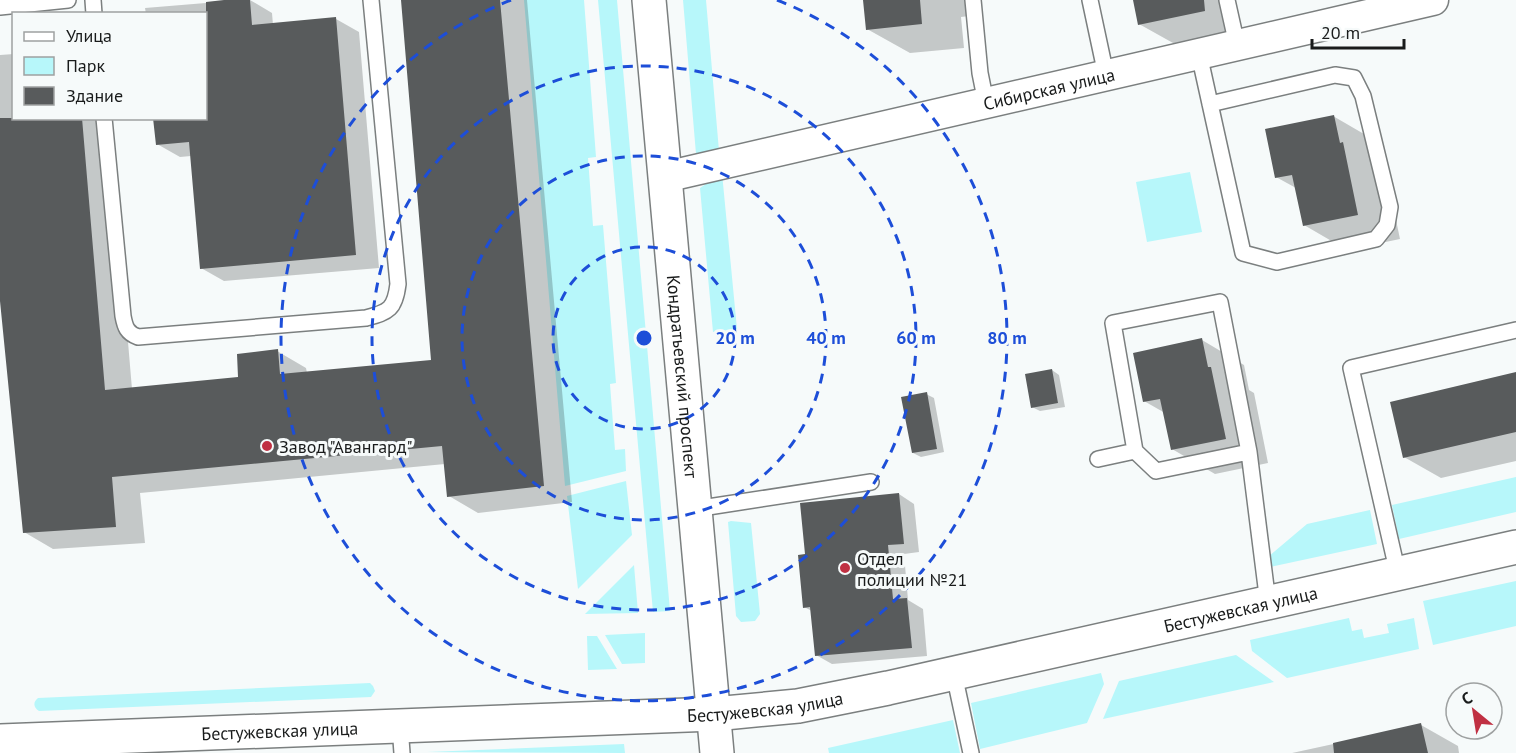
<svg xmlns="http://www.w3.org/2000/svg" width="1516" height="753" viewBox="0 0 1516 753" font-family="'PT Sans',sans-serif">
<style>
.green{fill:#b7f7fa}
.shadow{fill:#0003}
.building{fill:#585b5c}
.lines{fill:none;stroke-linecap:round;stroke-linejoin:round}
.service-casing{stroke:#7b7f7f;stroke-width:18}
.minor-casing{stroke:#7b7f7f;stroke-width:33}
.tertiary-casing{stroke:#7b7f7f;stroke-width:36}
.service{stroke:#fff;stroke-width:15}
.minor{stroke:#fff;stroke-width:30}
.tertiary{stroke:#fff;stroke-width:33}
.ring{fill:none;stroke:#1d4ed8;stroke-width:3;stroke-dasharray:10 8}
.poi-dot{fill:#c03042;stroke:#f6fafa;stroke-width:2}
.labels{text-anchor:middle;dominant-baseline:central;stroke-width:6;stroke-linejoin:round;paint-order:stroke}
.street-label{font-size:18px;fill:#191b1b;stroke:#f6fafa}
.poi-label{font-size:18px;fill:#191b1b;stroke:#f6fafa;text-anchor:start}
.centre{fill:#1d4ed8;stroke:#f6fafa;stroke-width:3}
.ring-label{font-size:18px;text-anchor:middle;font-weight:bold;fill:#1d4ed8;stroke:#f6fafa;stroke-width:6;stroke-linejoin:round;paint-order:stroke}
</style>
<rect width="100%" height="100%" fill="#f6fafa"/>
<path class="green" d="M 524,0 L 584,0 L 596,157 L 588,158 L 593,226 L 603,225 L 616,383 L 610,384 L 615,450 L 625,449 L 626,471 L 565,486 Z
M 598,0 L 617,0 L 670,611 L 653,612 Z
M 683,0 L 706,0 L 719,151 L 696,154 Z
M 1190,172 L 1202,232 L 1147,242 L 1136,182 Z
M 722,173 L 737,329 L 713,332 L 700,188 Z
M 1516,477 L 1516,512 L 1399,539 L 1392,505 Z
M 626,481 L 632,535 L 578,589 L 567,496 Z
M 1370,510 L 1377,544 L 1270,567 L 1269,556 L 1307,524 Z
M 731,521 L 751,523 L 760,614 L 755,621 L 741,622 L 736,616 L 728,522 Z
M 634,565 L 638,613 L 585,614 Z
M 1516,581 L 1516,626 L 1433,645 L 1423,601 Z
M 1349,618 L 1352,631 L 1362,629 L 1364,638 L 1389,633 L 1387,624 L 1414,618 L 1419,649 L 1287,678 L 1252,651 L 1250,640 Z
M 645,633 L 645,663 L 622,664 L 605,635 Z
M 587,636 L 597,636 L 617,669 L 588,670 Z
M 1236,655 L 1274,682 L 1103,719 L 1119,681 Z
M 1101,673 L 1104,684 L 1087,723 L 980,749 L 971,703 Z
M 370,683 L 373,686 L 375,691 L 371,697 L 39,711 C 33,707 33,702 38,698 Z
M 953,720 L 960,753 L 829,753 L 828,748 Z
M 624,744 L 625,753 L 427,752 Z"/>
<path class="shadow" d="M 242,0 L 250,0 L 272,13 L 273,25 L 336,19 L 359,32 L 379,268 L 224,281 L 201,268 L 191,156 L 180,157 L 157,144 L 206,118 L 206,14 L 146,14 L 145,8 Z
M 403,0 L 527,0 L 572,502 L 478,513 L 449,496 L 445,464 L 140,493 L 145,543 L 53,549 L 24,532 L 0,287 L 0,55 L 14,54 L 14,118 L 109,118 L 132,389 L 240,379 L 277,351 L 306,368 L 307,373 L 433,361 Z
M 864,0 L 968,0 L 969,16 L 961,17 L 964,48 L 910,53 L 867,29 Z
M 1135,0 L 1227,0 L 1235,38 L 1182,48 L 1139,24 Z
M 1333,116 L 1376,141 L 1385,168 L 1400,239 L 1347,250 L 1304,225 L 1296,188 L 1276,177 Z
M 1202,340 L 1244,365 L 1249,390 L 1254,393 L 1268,463 L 1215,474 L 1172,449 L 1165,413 L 1144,401 Z
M 1052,370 L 1059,375 L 1065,407 L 1040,411 L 1032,407 Z
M 1516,374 L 1516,461 L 1441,478 L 1404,457 Z
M 926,394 L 934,398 L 944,452 L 921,457 L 913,453 Z
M 899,494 L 914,504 L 919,552 L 904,554 L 908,600 L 923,609 L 927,656 L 832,664 L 816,655 L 812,611 L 804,607 L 807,556 Z
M 1421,725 L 1458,746 L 1459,753 L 1292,753 Z"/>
<path class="building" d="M 224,0 L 250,0 L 252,25 L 336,17 L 356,255 L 200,269 L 189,142 L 156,145 L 153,118 L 206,118 L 206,2 Z
M 401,0 L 500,0 L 544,486 L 447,497 L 442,446 L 112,477 L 116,527 L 23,533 L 0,301 L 0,118 L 82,118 L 105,390 L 238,377 L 237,354 L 278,349 L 280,374 L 431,360 Z
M 863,0 L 920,0 L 922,24 L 866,30 Z
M 1133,0 L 1204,0 L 1205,11 L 1138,25 Z
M 1334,115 L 1340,143 L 1343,142 L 1358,215 L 1303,226 L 1292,175 L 1275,178 L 1265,129 Z
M 1202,338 L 1208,367 L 1211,367 L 1226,439 L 1171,450 L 1160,399 L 1143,402 L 1133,353 Z
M 1052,369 L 1058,403 L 1031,408 L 1025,374 Z
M 1516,372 L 1516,432 L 1403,458 L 1390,402 Z
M 927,392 L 937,449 L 912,453 L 901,397 Z
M 899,493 L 904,544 L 888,545 L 893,599 L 907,598 L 912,648 L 815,656 L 810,607 L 803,608 L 798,555 L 805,554 L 800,503 Z
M 1421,723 L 1428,753 L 1334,753 L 1333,743 Z"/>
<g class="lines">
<defs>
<path id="service" d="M 93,0 L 94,14
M 973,0 L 980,73 L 986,103
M 1090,0 L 1106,75
M 1227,0 L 1237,45
M 0,7 L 68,0
M 1199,54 L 1243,253 L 1277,262 L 1376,239 L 1387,225 L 1390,207 L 1363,96 L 1354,78 L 1335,75 L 1210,104
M 104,118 L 123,316 C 125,327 127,333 138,337 L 366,318 C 389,312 395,309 398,284 L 371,0
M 1249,452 L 1156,471 L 1135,451 L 1113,323 L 1220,302 L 1249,452 L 1268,603
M 1098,459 L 1135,451
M 695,509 L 871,482
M 1398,574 L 1351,368 L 1516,330
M 954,674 L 971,753
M 400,726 L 402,753"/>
<g id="minor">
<path id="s1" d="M 665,177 L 1433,0"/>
</g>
<g id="tertiary">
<path id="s2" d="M 649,0 L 717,753"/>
<path id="s3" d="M 0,741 L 714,714 L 798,706 L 888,688 L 1516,547"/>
</g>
</defs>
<use href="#service" class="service-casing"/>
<use href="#minor" class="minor-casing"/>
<use href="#tertiary" class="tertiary-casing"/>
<use href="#service" class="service"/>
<use href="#minor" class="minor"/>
<use href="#tertiary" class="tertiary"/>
</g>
<g class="ring">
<circle cx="644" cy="338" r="91"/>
<circle cx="644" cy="338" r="182"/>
<circle cx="644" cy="338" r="272"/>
<path d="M777 0A363 363 0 1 1 511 0"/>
</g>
<g class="poi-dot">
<circle cx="267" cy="446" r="6"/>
<circle cx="845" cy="568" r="6"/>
</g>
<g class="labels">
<g class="street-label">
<text stroke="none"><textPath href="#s1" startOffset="394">Сибирская улица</textPath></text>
<text stroke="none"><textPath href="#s2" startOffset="378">Кондратьевский проспект</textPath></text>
<text stroke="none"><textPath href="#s3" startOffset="1252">Бестужевская улица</textPath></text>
<text stroke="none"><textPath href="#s3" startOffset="766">Бестужевская улица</textPath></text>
<text stroke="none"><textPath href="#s3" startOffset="280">Бестужевская улица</textPath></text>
</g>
<g class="poi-label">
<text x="279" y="446">Завод "Авангард"</text>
<text x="857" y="558">Отдел<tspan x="857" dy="21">полиции №21</tspan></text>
</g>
</g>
<circle cx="644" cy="338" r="9" class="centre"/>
<g class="ring-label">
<text x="735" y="344">20 m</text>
<text x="826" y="344">40 m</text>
<text x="916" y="344">60 m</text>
<text x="1007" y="344">80 m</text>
</g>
<rect x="12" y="12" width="195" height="108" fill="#f6fafa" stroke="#9ea1a1" stroke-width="1.5"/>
<rect x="24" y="32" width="30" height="9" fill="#ffffff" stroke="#9ea1a1" stroke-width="1.5"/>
<text x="66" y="42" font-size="18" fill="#191b1b">Улица</text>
<rect x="24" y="57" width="30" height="18" fill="#b7f7fa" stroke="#9ea1a1" stroke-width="1.5"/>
<text x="66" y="72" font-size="18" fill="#191b1b">Парк</text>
<rect x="24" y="87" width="30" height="18" fill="#585b5c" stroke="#9ea1a1" stroke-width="1.5"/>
<text x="66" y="102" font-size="18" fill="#191b1b">Здание</text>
<g transform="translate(1474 711) rotate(330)"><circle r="28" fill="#f6fafa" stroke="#9ea1a1" stroke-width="1.5"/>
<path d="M0-4.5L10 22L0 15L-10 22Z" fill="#c03042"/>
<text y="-9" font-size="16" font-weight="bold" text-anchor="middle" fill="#191b1b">С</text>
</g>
<path d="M1312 39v9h92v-9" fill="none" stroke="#191b1b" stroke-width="3"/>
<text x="1321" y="39" font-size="18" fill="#191b1b" stroke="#f6fafa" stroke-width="4.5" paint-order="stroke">20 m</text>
</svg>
